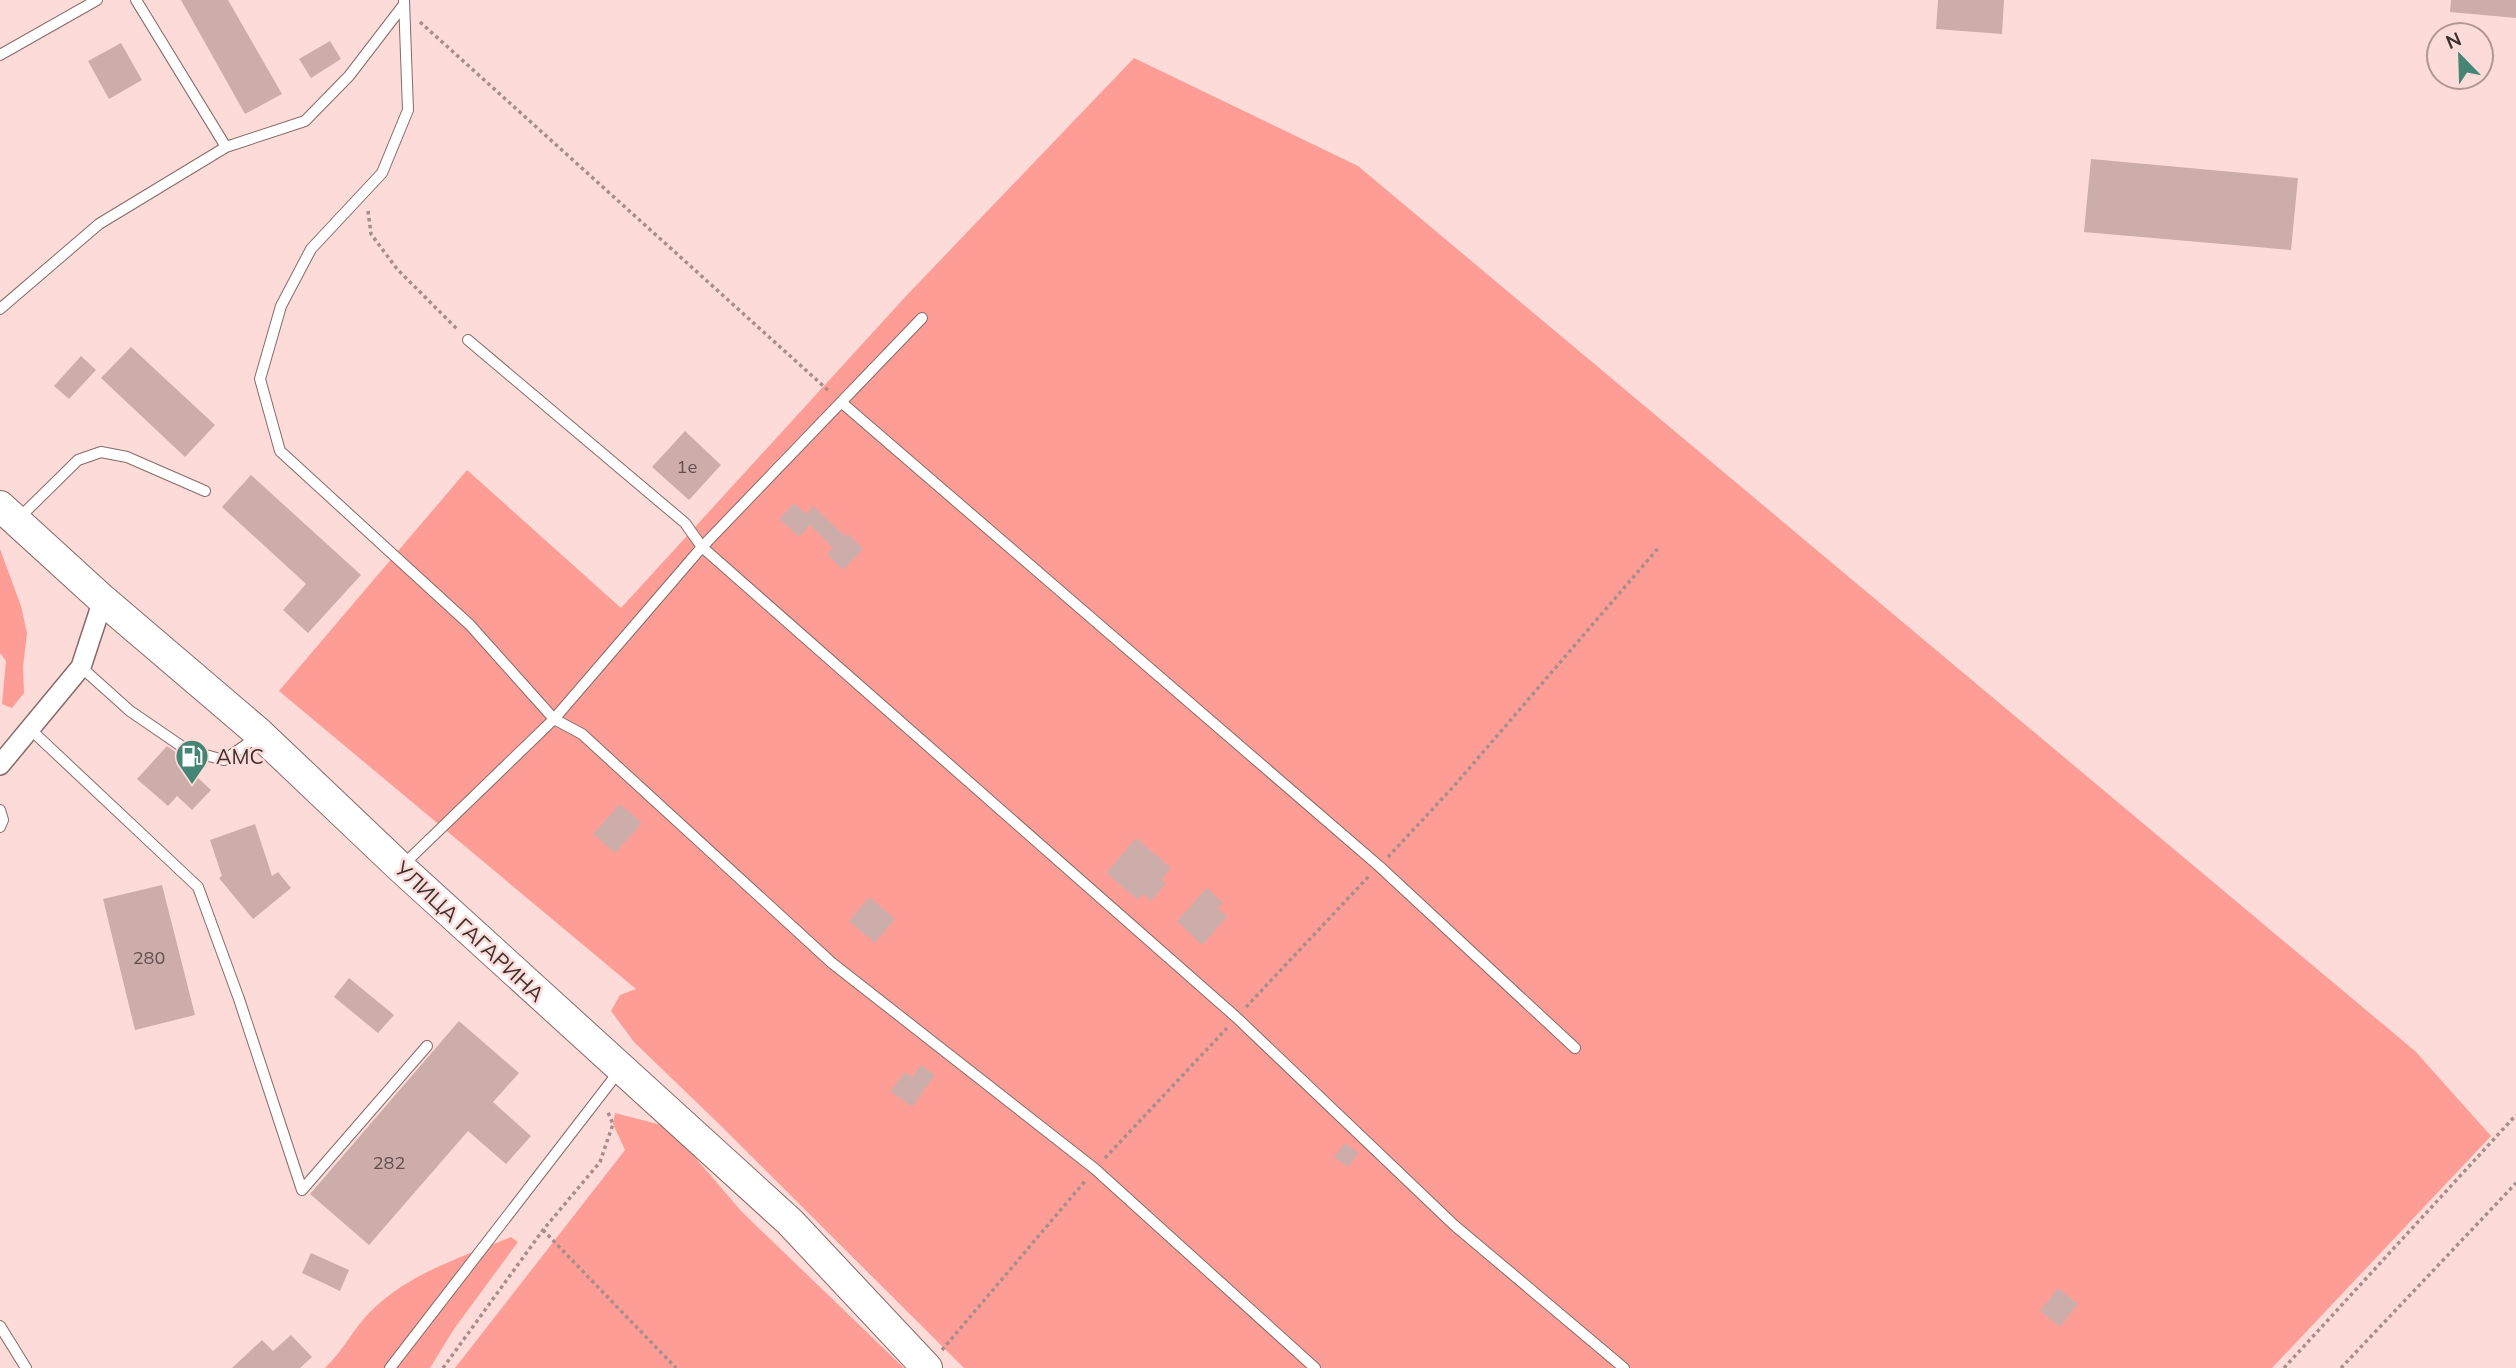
<svg xmlns="http://www.w3.org/2000/svg" width="2516" height="1368" viewBox="0 0 2516 1368" font-family="Mulish,sans-serif">
<style>
.green{fill:#fd9d95}
.building{fill:#cdadaa}
.lines{fill:none;stroke-linecap:round;stroke-linejoin:round}
.lane-casing{stroke:#876a67;stroke-width:12}
.street-casing{stroke:#876a67;stroke-width:22}
.primary-casing{stroke:#876a67;stroke-width:32}
.path{stroke:#a68e8c;stroke-width:3.5;stroke-dasharray:3.5 3.5;stroke-linecap:butt}
.lane{stroke:#fff;stroke-width:10}
.street{stroke:#fff;stroke-width:19}
.primary{stroke:#fff;stroke-width:30}
.labels{text-anchor:middle;dominant-baseline:central;stroke-width:5;stroke-linejoin:round;paint-order:stroke}
.number-label{font-size:18px;fill:#604f4d}
.poi-label{font-size:21px;fill:#3c302e;stroke:#fddbd8;text-anchor:start}
.street-label{font-size:21px;fill:#3c302e;stroke:#fddbd8}
</style>
<rect width="100%" height="100%" fill="#fddbd8"/>
<path class="green" d="M 1134,58 L 1358,166 L 2415,1051 L 2491,1136 L 2272,1368 L 964,1368 L 715,1120 L 634,1042 L 611,1011 L 620,995 L 636,989 L 279,691 L 467,470 L 621,608 L 907,295 Z
M 0,549 L 21,606 L 27,633 L 23,667 L 24,693 L 12,708 L 2,704 L 6,661 L 0,653 Z
M 615,1113 L 669,1127 L 742,1212 L 904,1368 L 455,1368 L 625,1150 L 613,1124 Z
M 511,1237 L 518,1242 L 454,1329 L 430,1368 L 325,1368 C 344,1350 354,1327 373,1309 C 412,1272 462,1257 511,1237 Z"/>
<path class="building" d="M 181,0 L 228,0 L 282,94 L 245,114 Z
M 1938,0 L 2004,0 L 2002,34 L 1936,29 Z
M 2451,0 L 2516,0 L 2516,18 L 2450,12 Z
M 330,41 L 341,59 L 311,78 L 299,59 Z
M 121,43 L 142,80 L 109,99 L 88,61 Z
M 2091,159 L 2298,178 L 2291,250 L 2084,232 Z
M 131,347 L 215,425 L 185,457 L 101,378 Z
M 81,356 L 96,370 L 69,399 L 54,386 Z
M 685,431 L 721,465 L 689,500 L 652,467 Z
M 251,475 L 361,575 L 308,633 L 283,610 L 306,584 L 222,507 Z
M 794,503 L 806,514 L 813,506 L 845,536 L 848,534 L 863,549 L 843,570 L 827,554 L 833,548 L 810,525 L 799,537 L 779,519 Z
M 167,746 L 200,769 L 195,775 L 211,790 L 192,810 L 177,796 L 168,806 L 137,779 Z
M 620,804 L 642,823 L 615,853 L 593,834 Z
M 255,824 L 272,876 L 278,872 L 291,888 L 253,919 L 219,878 L 222,876 L 210,840 Z
M 1136,838 L 1171,868 L 1161,880 L 1166,884 L 1151,901 L 1143,894 L 1138,900 L 1106,873 Z
M 162,885 L 195,1015 L 135,1030 L 103,899 Z
M 1207,888 L 1223,903 L 1218,908 L 1227,917 L 1202,945 L 1177,921 Z
M 869,897 L 895,919 L 875,943 L 849,921 Z
M 349,978 L 394,1015 L 378,1033 L 334,997 Z
M 459,1021 L 519,1073 L 493,1102 L 531,1136 L 506,1164 L 468,1131 L 369,1245 L 310,1194 Z
M 921,1065 L 935,1075 L 912,1107 L 890,1091 L 905,1072 L 912,1077 Z
M 1345,1143 L 1359,1153 L 1348,1167 L 1334,1157 Z
M 311,1253 L 349,1270 L 340,1291 L 302,1273 Z
M 2058,1288 L 2078,1304 L 2060,1327 L 2040,1311 Z
M 291,1335 L 312,1357 L 300,1368 L 232,1368 L 262,1340 L 273,1351 Z"/>
<g class="lines">
<defs>
<path id="lane" d="M 404,0 L 408,110 L 382,173 L 311,249 L 281,306 L 260,379 L 280,451 L 470,625 L 554,719 L 582,734 L 832,963 L 1095,1169 L 1315,1368
M 0,55 L 97,0
M 226,147 L 305,121 L 349,76 L 402,7
M 0,309 L 99,224 L 226,147 L 136,0
M 468,340 L 685,523 L 702,547 L 1236,1017 L 1454,1225 L 1624,1368
M 841,402 L 1379,866 L 1575,1048
M 19,518 L 78,460 L 101,452 L 127,457 L 205,491
M 81,667 L 130,711 L 187,750 L 224,760 L 257,737
M 30,729 L 198,887 L 239,999 L 302,1190 L 427,1046
M 0,810 L 3,820 L 0,827
M 403,865 L 554,719 L 702,547 L 922,318
M 0,1326 L 26,1368
M 390,1368 L 620,1070"/>
<path id="street" d="M 0,765 L 81,667 L 103,600"/>
<path id="primary" d="M 0,506 L 103,600 L 260,734 L 400,867 L 790,1222 L 927,1368"/>
</defs>
<use href="#lane" class="lane-casing"/>
<use href="#street" class="street-casing"/>
<use href="#primary" class="primary-casing"/>
<path class="path" d="M 420,22 L 830,392
M 368,211 L 371,234 L 397,269 L 458,330
M 1388,857 L 1454,786 L 1660,546
M 1246,1007 L 1370,875
M 1105,1158 L 1227,1028
M 543,1230 L 676,1368
M 942,1350 L 1086,1180
M 443,1368 L 543,1230 L 600,1162 L 613,1124 L 607,1110
M 2284,1368 L 2516,1115
M 2341,1368 L 2516,1183"/>
<use href="#lane" class="lane"/>
<use href="#street" class="street"/>
<use href="#primary" class="primary"/>
</g>
<defs>
<symbol id="fuel-pin" viewBox="-11 -11 22 30"><path d="M0 17L-7.5 6A9.5 9.5 0 1 1 7.5 6Z" fill="#458575" stroke="#fddbd8"/><path d="M-5.5-6h7V0h2V4h1.3V-2.5L3-4.5l.8-.8L6-3V5H2.5V1h-1V6h-7ZM-4.2-4.7v3.2H.2V-4.7Z" fill="#fff"/></symbol>
</defs>
<g fill-rule="evenodd">
<use href="#fuel-pin" x="173" y="737" width="38" height="52"/>
</g>
<g class="labels">
<g class="number-label">
<text x="687" y="466">1е</text>
<text x="149" y="957">280</text>
<text x="389" y="1162">282</text>
</g>
<g class="poi-label">
<text x="216" y="756">AMC</text>
</g>
<g class="street-label">
<text transform="translate(470 931) rotate(43)">УЛИЦА ГАГАРИНА</text>
</g>
</g>
<g transform="translate(2460 56) rotate(337)"><circle r="33" fill="#fddbd8" stroke="#b09794" stroke-width="2"/>
<path d="M0-5L12 26L0 18L-12 26Z" fill="#458575"/>
<text y="-10" font-size="19" font-weight="bold" text-anchor="middle" fill="#3c302e">N</text>
</g>
</svg>
